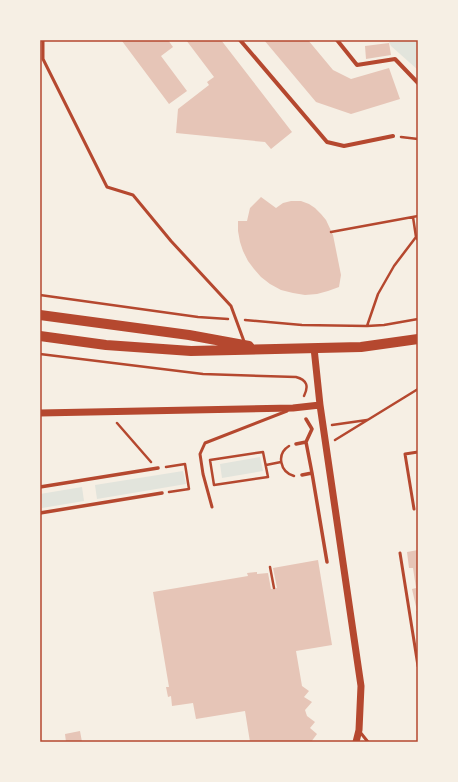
<svg xmlns="http://www.w3.org/2000/svg" width="458" height="782" viewBox="0 0 458 782" font-family="'Work Sans',sans-serif">
<style>
.green{fill:#e2e4dc}
.building{fill:#e6c5b7}
.lines{fill:none;stroke-linecap:round;stroke-linejoin:round}
.path{stroke:#b5482f;stroke-width:2.5}
.service{stroke:#b5482f;stroke-width:3}
.pedestrian{stroke:#b5482f;stroke-width:3.5}
.minor{stroke:#b5482f;stroke-width:4}
.tertiary{stroke:#b5482f;stroke-width:7}
.primary{stroke:#b5482f;stroke-width:10}
.neatline{fill:none;stroke:#b5482f;stroke-width:1.5}
</style>
<rect width="100%" height="100%" fill="#f6efe4"/>
<path class="green" d="M 388,40 L 418,40 L 418,70 L 391,46 Z
M 260,457 L 263,471 L 222,478 L 220,464 Z
M 183,471 L 186,484 L 97,499 L 95,485 Z
M 82,487 L 84,501 L 42,508 L 40,494 Z"/>
<path class="building" d="M 124,40 L 168,40 L 173,47 L 161,56 L 187,91 L 169,104 L 122,41 Z
M 186,40 L 221,40 L 292,132 L 271,149 L 265,142 L 176,133 L 178,109 L 209,85 L 207,82 L 214,77 Z
M 264,40 L 308,40 L 333,70 L 351,79 L 389,68 L 400,99 L 351,114 L 316,102 Z
M 389,43 L 391,55 L 366,59 L 365,46 Z
M 261,197 L 276,208 L 283,203 L 291,201 L 301,201 L 309,204 L 315,208 L 321,214 L 326,220 L 333,235 L 341,275 L 339,287 L 328,291 L 317,294 L 305,295 L 293,293 L 281,290 L 270,284 L 261,277 L 254,269 L 248,261 L 243,251 L 240,242 L 238,231 L 238,221 L 247,221 L 250,208 Z
M 418,550 L 418,619 L 417,619 L 416,611 L 417,611 L 412,589 L 416,588 L 413,568 L 409,568 L 407,552 Z
M 318,560 L 332,645 L 296,651 L 302,686 L 309,691 L 304,697 L 312,702 L 305,710 L 307,716 L 315,722 L 310,728 L 317,734 L 311,742 L 250,742 L 245,711 L 196,719 L 193,703 L 172,706 L 171,696 L 168,697 L 166,687 L 169,687 L 153,592 L 248,576 L 247,573 L 257,572 L 257,574 L 268,573 L 271,589 L 277,588 L 273,568 Z
M 80,731 L 82,742 L 66,742 L 65,734 Z"/>
<g class="lines">
<path class="path" d="M 401,137 L 418,139
M 413,217 L 416,237 L 418,240
M 331,232 L 418,216
M 40,295 L 198,317 L 228,319
M 245,320 L 302,325 L 367,326 L 384,325 L 418,319
M 367,326 L 378,294 L 394,266 L 416,237
M 40,354 L 203,374 L 296,377 C 307,380 309,386 304,396
M 117,423 L 151,462
M 332,425 L 367,420
M 335,440 L 418,389
M 289,446 C 276,454 280,472 294,476
M 263,452 L 268,477 L 214,485 L 210,460 Z
M 266,465 L 281,462
M 166,467 L 185,464 L 189,489 L 169,492
M 270,567 L 274,588"/>
<path class="service" d="M 43,40 L 43,59 L 107,187 L 133,195 L 171,241 L 231,306 L 245,344
M 212,507 L 203,474 L 200,454 L 205,443 L 287,411
M 414,509 L 405,454 L 418,452
M 400,553 L 418,666
M 360,732 L 368,742"/>
<path class="pedestrian" d="M 306,419 L 312,429 L 306,442 L 312,473 L 327,562
M 296,444 L 306,442
M 302,475 L 312,473
M 40,487 L 158,468
M 40,513 L 162,493"/>
<path class="minor" d="M 240,40 L 327,142 L 344,146 L 393,136
M 337,40 L 357,65 L 395,59 L 418,83"/>
<path class="tertiary" d="M 314,348 L 320,405 L 361,686 L 359,730 L 356,742
M 40,413 L 293,408 L 320,405"/>
<path class="primary" d="M 40,315 L 189,335 L 249,346
M 40,336 L 106,345 L 191,351 L 361,347 L 418,339"/>
</g>
<rect width="458" height="782" fill="none" stroke="#f6efe4" stroke-width="82"/>
<rect x="41" y="41" width="376" height="700" class="neatline"/>
</svg>
